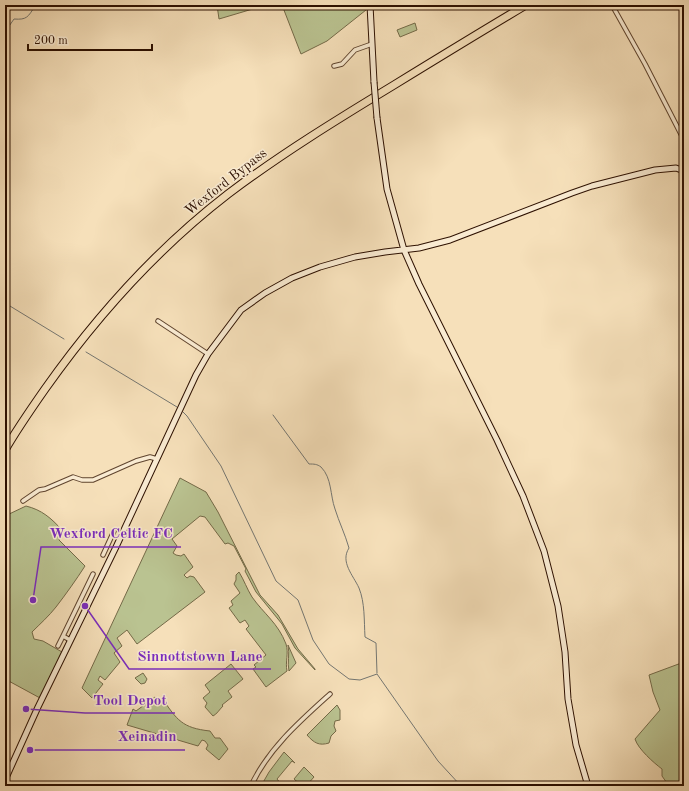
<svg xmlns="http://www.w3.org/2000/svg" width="689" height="791" viewBox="0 0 689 791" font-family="'Old Standard TT',serif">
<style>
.green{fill:#bac391;stroke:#746a48}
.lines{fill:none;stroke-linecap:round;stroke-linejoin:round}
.stream{stroke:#747671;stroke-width:1}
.street-casing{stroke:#5f442e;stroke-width:5.5}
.secondary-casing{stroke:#2d1000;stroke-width:7}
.highway-casing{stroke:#2d1000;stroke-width:9}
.street{stroke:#f9ebd2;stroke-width:3.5}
.secondary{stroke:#f9ebd2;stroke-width:5}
.highway{stroke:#f6e0ba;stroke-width:7}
.secondary-bridge-casing{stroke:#2d1000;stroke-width:7;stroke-linecap:butt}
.secondary-bridge{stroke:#f9ebd2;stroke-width:5}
.labels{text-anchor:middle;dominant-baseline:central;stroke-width:3;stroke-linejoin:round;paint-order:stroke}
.street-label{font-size:14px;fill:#2d1000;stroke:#f9ebd2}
.leader{fill:none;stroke:#7b2cbf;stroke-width:1.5}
.callout-dot{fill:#7b2cbf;stroke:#f9ebd2;stroke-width:1.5}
.callout-label{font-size:15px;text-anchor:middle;font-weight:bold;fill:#7b2cbf;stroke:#f9ebd2;stroke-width:3;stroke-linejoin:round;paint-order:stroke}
</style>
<rect width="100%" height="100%" fill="#f6e0ba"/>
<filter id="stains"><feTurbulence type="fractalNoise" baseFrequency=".005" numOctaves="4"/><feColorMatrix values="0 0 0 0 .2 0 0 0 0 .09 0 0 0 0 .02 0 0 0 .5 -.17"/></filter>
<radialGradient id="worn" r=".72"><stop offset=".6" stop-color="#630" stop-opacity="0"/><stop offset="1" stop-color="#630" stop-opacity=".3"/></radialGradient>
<path class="green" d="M 217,5 L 255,5 L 256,8 L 219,19 Z
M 282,5 L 366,5 L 366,10 L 327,41 L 301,54 Z
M 415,23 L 417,30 L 400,37 L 397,30 Z
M 180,478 L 206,492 L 218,512 L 260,595 L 278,615 L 298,649 L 315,669 L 315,670 L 295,648 L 282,624 L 256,592 L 245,571 L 246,569 L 234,546 L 228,543 L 225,544 L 205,517 L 200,516 L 172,539 L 177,546 L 173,553 L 176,555 L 181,556 L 184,554 L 193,567 L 184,575 L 187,578 L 190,576 L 194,577 L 205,592 L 137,644 L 127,630 L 117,638 L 122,646 L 114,653 L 120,662 L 105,680 L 100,676 L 98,680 L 103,684 L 92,698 L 82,688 Z
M 26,506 C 42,510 51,518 62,530 L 59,540 L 85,566 C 76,580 66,594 56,607 C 49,616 40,624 32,632 L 34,639 L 43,641 L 62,652 L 40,698 L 5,679 L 5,516 Z
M 239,572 C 244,580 247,589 252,597 C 264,614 278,623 286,644 C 289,653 285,662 287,671 L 266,687 L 253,669 L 256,667 L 254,665 L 266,655 L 246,629 L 249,626 L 245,620 L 240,623 L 229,608 L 233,605 L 231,601 L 240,593 L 234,584 L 236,580 L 236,575 Z
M 288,645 L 296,663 L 289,671 C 287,663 290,654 288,645 Z
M 684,662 L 684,786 L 669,786 L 662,776 L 662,769 C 654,763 638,749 635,739 L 660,710 L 653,692 L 649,675 Z
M 231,664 L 243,679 L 228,691 L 232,697 L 222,705 L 223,706 C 219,710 217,714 213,716 L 205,707 L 207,703 L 203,698 L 210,692 L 205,685 Z
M 143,673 L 147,679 L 145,683 L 141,684 L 135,678 Z
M 155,697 L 158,701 L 162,698 C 177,720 182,728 210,731 L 215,738 L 220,738 L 228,749 L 219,760 L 206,749 L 208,745 L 205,741 L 202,740 L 198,746 L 127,725 L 133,709 L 136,711 Z
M 337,705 L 340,710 L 340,720 L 335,721 L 334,726 L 336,731 L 331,736 L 329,743 C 319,746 314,743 307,735 Z
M 284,752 L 295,763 L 292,761 L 277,779 L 281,784 L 275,786 L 261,786 L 269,772 Z
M 304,767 L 314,777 L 306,786 L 302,786 L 294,779 Z"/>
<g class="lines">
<path class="stream" d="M 5,32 L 14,19 C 27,20 28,17 35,6 L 41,5
M 5,303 L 64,339
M 86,352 L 177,407
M 183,412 L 187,416 L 221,466 L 276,581 L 298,600 L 313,640 L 329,664 L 349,679 L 360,680 L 377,674 L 438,761 L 461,786
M 273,415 L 309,464 C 314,464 317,464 321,467 C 332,478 330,495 335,509 C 339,522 345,534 349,548 C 340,562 353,575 359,588 C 365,603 364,620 365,637 L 376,643 L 377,673"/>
<defs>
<path id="street" d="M 612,5 L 645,64 L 684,140
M 334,66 L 342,64 L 355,50 L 372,44
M 158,321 L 208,354
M 23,501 L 39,490 L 45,489 L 73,477 L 82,480 L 93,480 L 136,461 L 150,457 L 157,459
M 103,555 L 114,531
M 70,640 L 63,636 L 93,574
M 58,646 L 63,636
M 251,786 C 268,749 300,721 330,694"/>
<path id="secondary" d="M 370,5 L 374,82
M 377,118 L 387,189 L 404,250 L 419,284 L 497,440 L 523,496 L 544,551 L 558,606 L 565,652 L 568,699 L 576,745 L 588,786
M 5,780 L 38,707 L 116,547 L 196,375 L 208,354 L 241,310 L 265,293 L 292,278 L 320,267 L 355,257 L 385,252 L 419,248 L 450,240 L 572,193 L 592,186 L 655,170 L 676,168 L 684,171"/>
<path id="highway" d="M 5,450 C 17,429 31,409 45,389 C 96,317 158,248 228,194 C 281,154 338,119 394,85 C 438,58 482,31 526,5"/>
</defs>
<use href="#street" class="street-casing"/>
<use href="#secondary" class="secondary-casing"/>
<use href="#highway" class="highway-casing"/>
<use href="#street" class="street"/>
<use href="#secondary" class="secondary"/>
<use href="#highway" class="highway"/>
<defs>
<path id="secondary-bridge" d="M 374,82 L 377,118"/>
</defs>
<use href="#secondary-bridge" class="secondary-bridge-casing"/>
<use href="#secondary-bridge" class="secondary-bridge"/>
</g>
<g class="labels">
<g class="street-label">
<text transform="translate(226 182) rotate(-38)">Wexford Bypass</text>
</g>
</g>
<path class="leader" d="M33 600L41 547H181M85 606L129 669H271M26 709L85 713H175M30 750L110 750H185"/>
<g class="callout-dot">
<circle cx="33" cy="600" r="4"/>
<circle cx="85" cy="606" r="4"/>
<circle cx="26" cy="709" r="4"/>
<circle cx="30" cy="750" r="4"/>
</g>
<g class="callout-label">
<text x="111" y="538">Wexford Celtic FC</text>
<text x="200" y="661">Sinnottstown Lane</text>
<text x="130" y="705">Tool Depot</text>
<text x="147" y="741">Xeinadin</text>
</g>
<rect width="689" height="791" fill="none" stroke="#f6e0ba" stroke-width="20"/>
<rect x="6" y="6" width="677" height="779" fill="none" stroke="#2d1000" stroke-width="2"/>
<rect x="10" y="10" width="669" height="771" fill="none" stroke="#2d1000"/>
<path d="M28 44v6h124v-6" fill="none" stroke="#2d1000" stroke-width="2"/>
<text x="34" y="44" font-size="12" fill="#2d1000" stroke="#f9ebd2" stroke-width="3" paint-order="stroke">200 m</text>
<rect width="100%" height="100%" filter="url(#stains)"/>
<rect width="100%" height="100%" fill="url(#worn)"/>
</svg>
